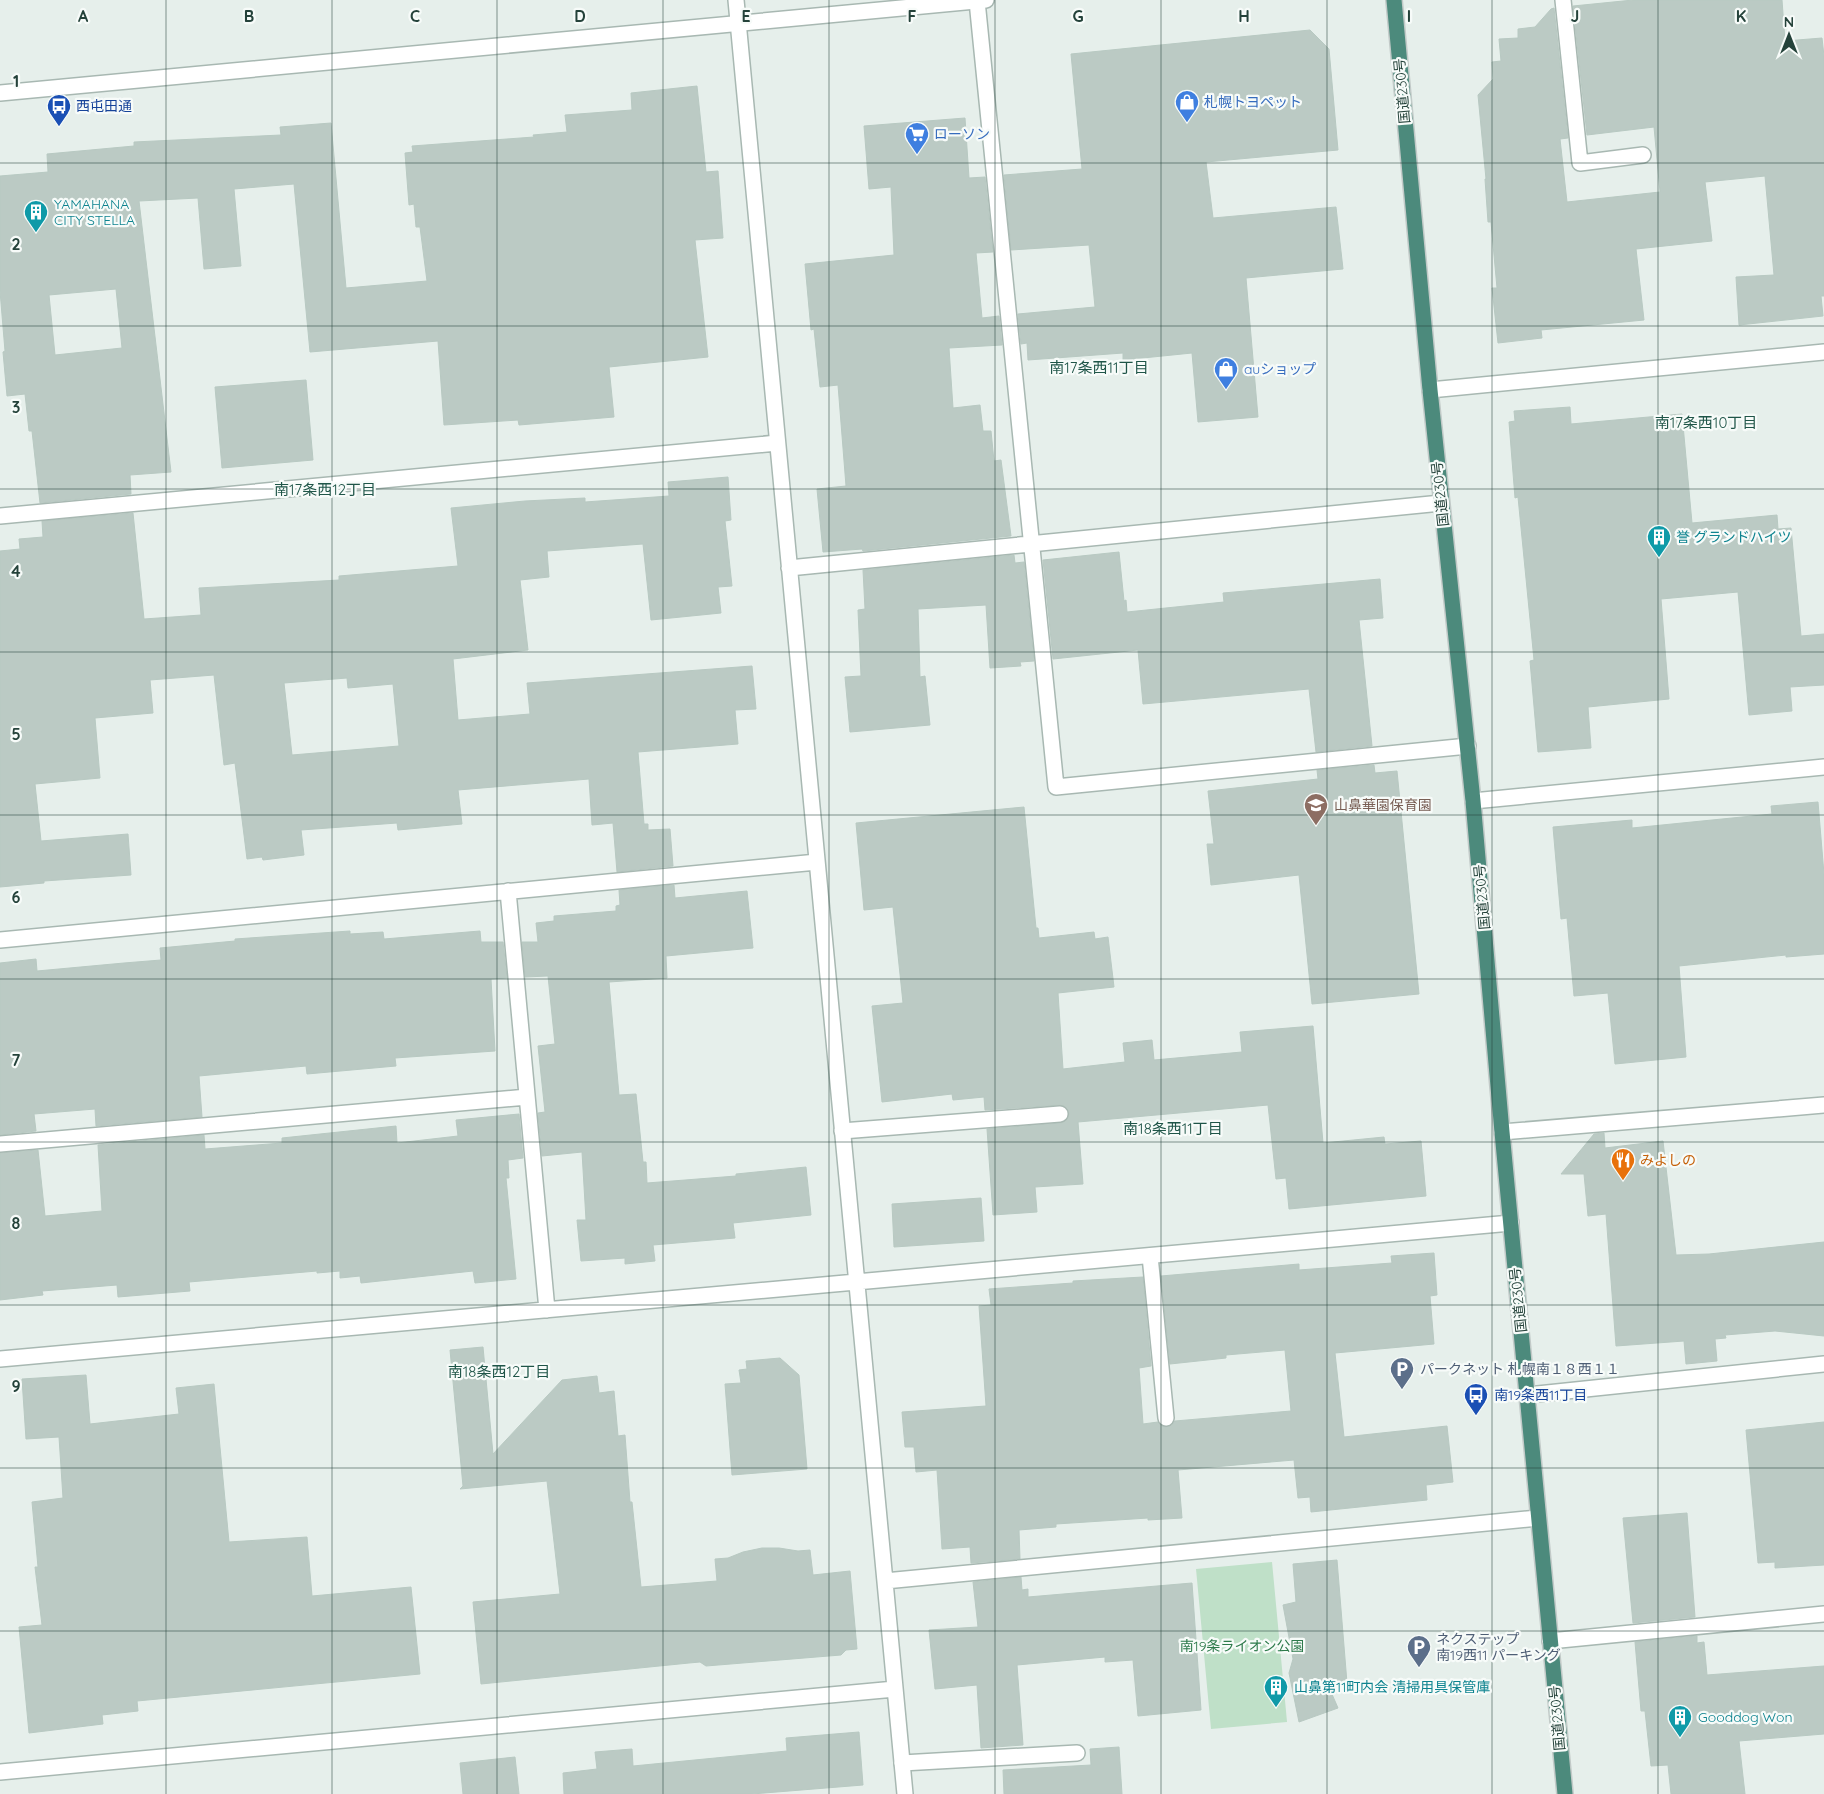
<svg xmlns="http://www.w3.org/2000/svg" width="1824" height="1794" viewBox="0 0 1824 1794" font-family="Quicksand,'Noto Sans JP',sans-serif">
<rect width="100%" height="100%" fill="#e6efeb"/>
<path fill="#bfe0c8" d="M1272 1562 1287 1722 1211 1729 1196 1569Z"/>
<path fill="#bbcac4" stroke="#b8c9c2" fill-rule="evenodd" d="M1633 0H1782L1785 41 1822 38 1824 56V296H1821L1823 316 1739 325 1736 277 1774 275 1765 176 1705 182 1712 241 1636 249 1644 320 1541 330 1542 338 1498 343 1492 288H1497L1491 222H1488L1485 179H1486L1478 95 1493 79 1492 62 1501 61 1499 39 1518 38V29L1535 27 1551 9 1554 8 1568 138 1560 139 1567 202 1660 192 1654 127 1587 135 1573 6Z
M1310 30 1329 49 1338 150 1206 162 1213 218 1336 207 1343 269 1246 278 1258 417 1198 422 1192 353 1123 360V353L1028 360 1027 343 1021 344 1018 314 1095 307 1089 245 1011 250 1004 175 1082 169 1071 54Z
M697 86 706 172 718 171 723 238 695 240 708 357 609 367 614 417 519 425 518 420 444 425 438 341 310 352 294 184 234 189 241 266 204 269 198 198 139 201 171 472 130 475 131 494 40 503 32 431H29L25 394 7 396 3 352 5 351 0 291V176L48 172 47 154 134 146V142L281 135 280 127 331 123 346 288 427 281 420 227H416L414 204 409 205 405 153 413 152 412 146 534 137 533 135 567 132 565 115 632 110 631 93ZM116 289 122 348 55 355 49 295Z
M965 118 969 178 985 177 993 252 976 253 982 318 999 316 1002 345 949 348 953 408 980 405 983 431H991L994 461 1001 460 1011 536 863 551 862 549 823 552 817 489 846 486 838 385 820 387 814 329 811 330 805 264 894 255 891 187 869 189 864 126Z
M306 380 313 460 222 468 215 387Z
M1570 407 1571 424 1682 414 1692 523 1777 515 1778 529 1791 528 1801 636 1824 634V685L1790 687 1792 711 1749 715 1738 592 1661 599 1669 699 1588 707 1591 748 1538 752 1530 661 1534 660 1518 497 1515 498 1509 422 1515 421 1514 411Z
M728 477 731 520 725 521 732 586 718 587 721 613 651 620 643 544 547 551 549 577 520 580 528 650 453 659 458 720 530 714 527 683 752 666 756 709 735 710 738 744 638 752 644 824H648V830L670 829 673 866 617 872 613 823 592 825 589 779 458 790 462 824 398 830 397 823 301 830 304 855 263 860 262 857 247 859 235 763 224 765 214 675 150 680 153 713 95 718 100 778 35 784 41 841 128 834 131 875 44 881V883L0 887V551L20 549 19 539 43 537 42 521 133 513 144 619 201 615 199 588 339 580V576L458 566 451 508 525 501 585 498V502L669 496 668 482ZM347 678 348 688 393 684 399 746 292 755 284 683Z
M1119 552 1124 601 1126 600 1127 612 1224 602 1223 593 1380 579 1383 618 1359 620 1372 746 1316 752 1309 689 1143 704 1138 650 1053 659 1043 560Z
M1014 555 1015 563 1024 562 1034 661 1020 662 1021 666 990 668 986 605 918 609 920 677 925 676 930 725 850 732 845 677 861 676 858 610 865 609 863 570Z
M1374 765 1375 773 1397 771 1419 994 1312 1004 1299 875 1211 885 1207 844H1214L1208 791 1318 779 1317 770Z
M1818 802 1824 874V954L1786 957V955L1679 966 1686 1057 1615 1064 1608 993 1574 996 1567 918 1561 919 1553 827 1632 820V828L1772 814 1771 806Z
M1024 807 1036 928H1038L1039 938 1094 932 1095 939 1108 937 1114 987 1058 993 1063 1069 1125 1062 1123 1043 1152 1040 1154 1060 1242 1052 1240 1032 1313 1026 1323 1143 1384 1137 1385 1144 1421 1141 1426 1196 1289 1209 1286 1178 1276 1179 1268 1105 1078 1122 1083 1184 1035 1187 1037 1212 993 1215 987 1129 1061 1123 1068 1118 1069 1113 1064 1106 1059 1105 985 1110 984 1097 953 1100 952 1094 882 1102 872 1006 903 1003 893 907 864 910 856 823Z
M674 885 675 898 747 891 753 948 666 956 667 978 609 982 619 1095 636 1094 643 1162H646L647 1183 736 1176V1174L806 1167 811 1215 733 1223 735 1238 653 1245 655 1261 625 1264V1258L581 1261 577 1220H586L582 1152 542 1156 538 1113 545 1112 538 1046 555 1044 548 976 525 977 522 942H538L536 923 554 921V916L616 911V906L620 905 619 890Z
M350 931V934L383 932 384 939 480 931 481 942H503L507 978 491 979 495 1051 395 1058 396 1066 307 1074 306 1066 199 1076 202 1117 96 1126 95 1109 34 1114 36 1131 0 1135V963L36 959 37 971 124 963 161 960 160 948 235 941V939Z
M519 1114 523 1158 508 1160 509 1178H506L516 1279 475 1283 473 1271 361 1283 360 1276 340 1278V1271L317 1273V1271L189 1282 190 1291 118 1297 117 1285 42 1291 43 1295 0 1300V1153L38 1150 45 1216 102 1211 98 1145 204 1135 205 1149 282 1143V1138L396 1126 397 1143 458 1136 456 1120Z
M1604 1133 1605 1148 1663 1141 1676 1255 1709 1254 1824 1242V1336L1775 1331 1725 1335 1726 1338 1715 1339 1717 1361 1686 1364 1684 1341 1616 1346 1606 1214 1588 1216 1584 1174H1561L1594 1134Z
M981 1198 984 1241 894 1247 892 1204Z
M1434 1253 1437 1295 1430 1296 1434 1344 1335 1353 1344 1437 1447 1426 1453 1482 1426 1485 1427 1500 1311 1512 1310 1497 1298 1498 1294 1460 1178 1470 1182 1518 1148 1520V1518L1056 1524V1527L1019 1530 1020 1559 971 1563 970 1547 942 1549 937 1470 916 1472 914 1447H905L902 1412 986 1406 979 1306 991 1305 989 1289 1073 1283V1281L1143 1277 1151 1366 1139 1368 1143 1424 1158 1422 1162 1426 1166 1427 1172 1425 1175 1421 1291 1411 1285 1350 1226 1355V1358L1170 1364 1161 1276 1299 1264V1270L1392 1263 1391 1256Z
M483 1347 493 1454 562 1380 597 1376 599 1393 614 1391 618 1436 625 1435 630 1502H632L641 1587 717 1581 715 1559 728 1558 743 1552 762 1548H779L798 1551 810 1550 813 1575 850 1571 857 1649 846 1650 841 1655 706 1666 700 1662 689 1663 481 1684 473 1602 560 1594 547 1481 460 1489 463 1486 450 1350Z
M780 1358 799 1375 807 1469 732 1475 725 1384 741 1383 739 1370 747 1369 746 1361Z
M86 1375 90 1424 179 1414 176 1388 214 1384 229 1542 307 1537 312 1596 411 1587 420 1674 137 1701 138 1711 102 1715 103 1724 29 1733 19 1627 42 1625 35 1567H38L32 1502 63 1498 59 1437 26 1439 22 1379Z
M1824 1422V1565L1775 1568V1562L1758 1563 1746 1430Z
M1687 1513 1695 1617 1633 1623 1623 1518Z
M1337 1560 1347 1683 1328 1685 1338 1708 1299 1722 1289 1673 1293 1659 1283 1605 1296 1602 1293 1564Z
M1021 1577 1022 1590 1028 1589V1597L1192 1583 1201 1710 1138 1716 1133 1660 1105 1662V1657L1017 1665 1023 1745 981 1748 977 1685 935 1689 929 1630 978 1627 973 1582Z
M1697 1636V1643L1704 1642 1707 1675 1824 1666V1734L1739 1741 1745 1794H1671L1668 1765 1651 1766 1645 1711H1641L1635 1642Z
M859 1732 863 1785 752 1794H564L563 1773 597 1769 595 1752 632 1749 633 1766 787 1751 786 1738Z
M1119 1747 1122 1794H1004L1003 1770 1091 1765 1090 1749Z
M515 1757 519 1794H463L460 1763Z"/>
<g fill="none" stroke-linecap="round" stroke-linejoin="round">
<g stroke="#a8b8b2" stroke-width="18">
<path id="service" d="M1563 0 1580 163 1643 155
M842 1131 1060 1114
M1150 1256 1166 1418
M902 1763 1077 1753"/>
</g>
<g stroke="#a8b8b2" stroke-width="18">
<path id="minor" d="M736 0 905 1794
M977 1 1056 787 1468 746
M1430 390 1824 352
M0 516 777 443
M789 568 1441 503
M1473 801 1824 767
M508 891 547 1310
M0 940 817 862
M1502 1132 1824 1105
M0 1144 527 1097
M0 1359 1511 1223
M1528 1395 1824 1364
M885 1581 1538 1518
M1550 1641 1824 1614
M0 1772 895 1689"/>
</g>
<g stroke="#a8b8b2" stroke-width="18">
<path id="tertiary" d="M0 93 986 0"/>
</g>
<g stroke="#c2cac8" stroke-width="18">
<path id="trunk" d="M1394 0 1430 390 1473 801 1502 1132 1565 1794"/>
</g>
<use href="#service" stroke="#fff" stroke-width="15"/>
<use href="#minor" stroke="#fff" stroke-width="15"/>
<use href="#tertiary" stroke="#fff" stroke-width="15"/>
<use href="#trunk" stroke="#4c8a7c" stroke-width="15"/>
</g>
<path fill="none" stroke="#24423a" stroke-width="1" stroke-opacity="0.55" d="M166 0V1794M332 0V1794M497 0V1794M663 0V1794M829 0V1794M995 0V1794M1161 0V1794M1327 0V1794M1492 0V1794M1658 0V1794M0 163H1824M0 326H1824M0 489H1824M0 652H1824M0 815H1824M0 979H1824M0 1142H1824M0 1305H1824M0 1468H1824M0 1631H1824"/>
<defs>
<g id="shop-pin" transform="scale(1.25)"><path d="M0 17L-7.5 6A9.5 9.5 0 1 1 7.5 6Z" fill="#3f7fe0" stroke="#f7fbf9"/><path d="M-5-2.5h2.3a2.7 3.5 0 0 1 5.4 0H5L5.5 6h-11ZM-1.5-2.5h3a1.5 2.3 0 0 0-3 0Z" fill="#fff"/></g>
<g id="bus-pin" transform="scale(1.25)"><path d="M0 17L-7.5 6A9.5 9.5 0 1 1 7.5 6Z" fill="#1a4fb4" stroke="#f7fbf9"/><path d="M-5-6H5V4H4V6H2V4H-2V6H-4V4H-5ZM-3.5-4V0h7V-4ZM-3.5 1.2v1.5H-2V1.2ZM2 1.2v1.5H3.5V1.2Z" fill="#fff"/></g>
<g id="supermarket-pin" transform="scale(1.25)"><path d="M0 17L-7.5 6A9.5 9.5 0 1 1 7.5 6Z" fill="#3f7fe0" stroke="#f7fbf9"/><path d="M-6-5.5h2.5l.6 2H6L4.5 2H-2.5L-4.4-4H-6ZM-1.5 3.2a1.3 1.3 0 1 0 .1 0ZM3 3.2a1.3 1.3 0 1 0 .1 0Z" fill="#fff"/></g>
<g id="building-pin" transform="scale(1.25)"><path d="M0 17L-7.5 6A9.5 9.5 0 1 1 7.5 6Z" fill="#0f9aa8" stroke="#f7fbf9"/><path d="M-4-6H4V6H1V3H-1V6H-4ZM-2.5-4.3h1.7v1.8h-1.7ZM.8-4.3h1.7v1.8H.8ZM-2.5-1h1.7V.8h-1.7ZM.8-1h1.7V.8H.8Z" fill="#fff"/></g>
<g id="school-pin" transform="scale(1.25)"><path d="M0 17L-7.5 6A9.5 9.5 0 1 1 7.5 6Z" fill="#8d6e63" stroke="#f7fbf9"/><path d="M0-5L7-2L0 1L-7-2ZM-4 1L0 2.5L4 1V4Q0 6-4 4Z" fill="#fff"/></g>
<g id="restaurant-pin" transform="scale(1.25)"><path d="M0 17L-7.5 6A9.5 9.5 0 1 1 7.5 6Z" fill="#e8710a" stroke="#f7fbf9"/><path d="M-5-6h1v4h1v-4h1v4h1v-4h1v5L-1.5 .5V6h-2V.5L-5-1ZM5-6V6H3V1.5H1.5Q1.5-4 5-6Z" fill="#fff"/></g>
<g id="parking-pin" transform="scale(1.25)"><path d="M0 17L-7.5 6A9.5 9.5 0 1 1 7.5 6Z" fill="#5c6f8a" stroke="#f7fbf9"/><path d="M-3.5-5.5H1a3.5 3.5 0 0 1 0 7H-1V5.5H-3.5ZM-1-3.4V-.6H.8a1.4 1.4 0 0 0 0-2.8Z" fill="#fff"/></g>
</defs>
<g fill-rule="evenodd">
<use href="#shop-pin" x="1187" y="102"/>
<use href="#bus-pin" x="59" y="106"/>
<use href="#supermarket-pin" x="917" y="134"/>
<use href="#building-pin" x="36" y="212"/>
<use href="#shop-pin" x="1226" y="369"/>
<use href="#building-pin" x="1659" y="537"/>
<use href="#school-pin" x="1316" y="805"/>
<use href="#restaurant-pin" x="1623" y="1160"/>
<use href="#parking-pin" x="1402" y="1369"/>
<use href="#bus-pin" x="1476" y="1395"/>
<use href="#parking-pin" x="1419" y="1647"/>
<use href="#building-pin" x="1276" y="1687"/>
<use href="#building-pin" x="1680" y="1717"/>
</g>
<g text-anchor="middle" stroke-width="4.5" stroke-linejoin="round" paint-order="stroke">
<g font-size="14" fill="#24423a" stroke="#f7fbf9">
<text transform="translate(1402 91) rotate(-95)" y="5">国道230号</text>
<text transform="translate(1440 494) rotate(-96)" y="5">国道230号</text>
<text transform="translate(1482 897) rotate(-95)" y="5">国道230号</text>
<text transform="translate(1518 1300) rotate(-96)" y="5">国道230号</text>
<text transform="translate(1557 1718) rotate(-95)" y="5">国道230号</text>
</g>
<g font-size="14" fill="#366cbe" stroke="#f7fbf9" text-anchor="start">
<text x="1204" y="107">札幌トヨペット</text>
<text x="934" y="139">ローソン</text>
<text x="1244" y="374">auショップ</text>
</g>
<g font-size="14" fill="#164399" stroke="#f7fbf9" text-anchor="start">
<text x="76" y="111">西屯田通</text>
<text x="1494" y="1400">南19条西11丁目</text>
</g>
<g font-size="14" fill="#0d838f" stroke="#f7fbf9" text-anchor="start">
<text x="54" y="209">YAMAHANA<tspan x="54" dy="16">CITY STELLA</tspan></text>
<text x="1676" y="542">誉 グランドハイツ</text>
<text x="1294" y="1692">山鼻第11町内会 清掃用具保管庫</text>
<text x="1698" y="1722">Gooddog Won</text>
</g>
<g font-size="14" fill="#785e54" stroke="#f7fbf9" text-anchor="start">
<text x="1334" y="810">山鼻華園保育園</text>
</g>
<g font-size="14" fill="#c56008" stroke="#f7fbf9" text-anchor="start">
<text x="1640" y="1165">みよしの</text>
</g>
<g font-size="14" fill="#4e5e75" stroke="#f7fbf9" text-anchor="start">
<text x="1420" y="1374">パークネット 札幌南１８西１１</text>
<text x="1436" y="1644">ネクステップ<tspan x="1436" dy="16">南19西11 パーキング</tspan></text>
</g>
<g font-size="14" fill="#2d7a4b" stroke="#f7fbf9">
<text x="1242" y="1651">南19条ライオン公園</text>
</g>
<g font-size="15" fill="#1f5548" stroke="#f7fbf9">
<text x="1099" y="373">南17条西11丁目</text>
<text x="1706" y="428">南17条西10丁目</text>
<text x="325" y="495">南17条西12丁目</text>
<text x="1173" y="1134">南18条西11丁目</text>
<text x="499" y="1377">南18条西12丁目</text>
</g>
</g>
<g font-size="16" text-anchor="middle" font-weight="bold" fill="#24423a" stroke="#f7fbf9" stroke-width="4.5" stroke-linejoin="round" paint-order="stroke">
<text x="83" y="22">A</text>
<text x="249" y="22">B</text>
<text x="415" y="22">C</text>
<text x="580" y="22">D</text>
<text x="746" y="22">E</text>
<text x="912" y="22">F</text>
<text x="1078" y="22">G</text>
<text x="1244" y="22">H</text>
<text x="1409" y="22">I</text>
<text x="1575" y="22">J</text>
<text x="1741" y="22">K</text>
<text x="16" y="87">1</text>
<text x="16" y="250">2</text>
<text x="16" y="413">3</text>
<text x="16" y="577">4</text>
<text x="16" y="740">5</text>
<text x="16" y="903">6</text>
<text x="16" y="1066">7</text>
<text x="16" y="1229">8</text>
<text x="16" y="1392">9</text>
</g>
<g transform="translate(1789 35)" stroke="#f7fbf9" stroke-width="4" paint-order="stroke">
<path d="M0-4L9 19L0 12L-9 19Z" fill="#24423a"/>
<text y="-8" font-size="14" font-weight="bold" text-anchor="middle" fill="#24423a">N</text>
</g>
</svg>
